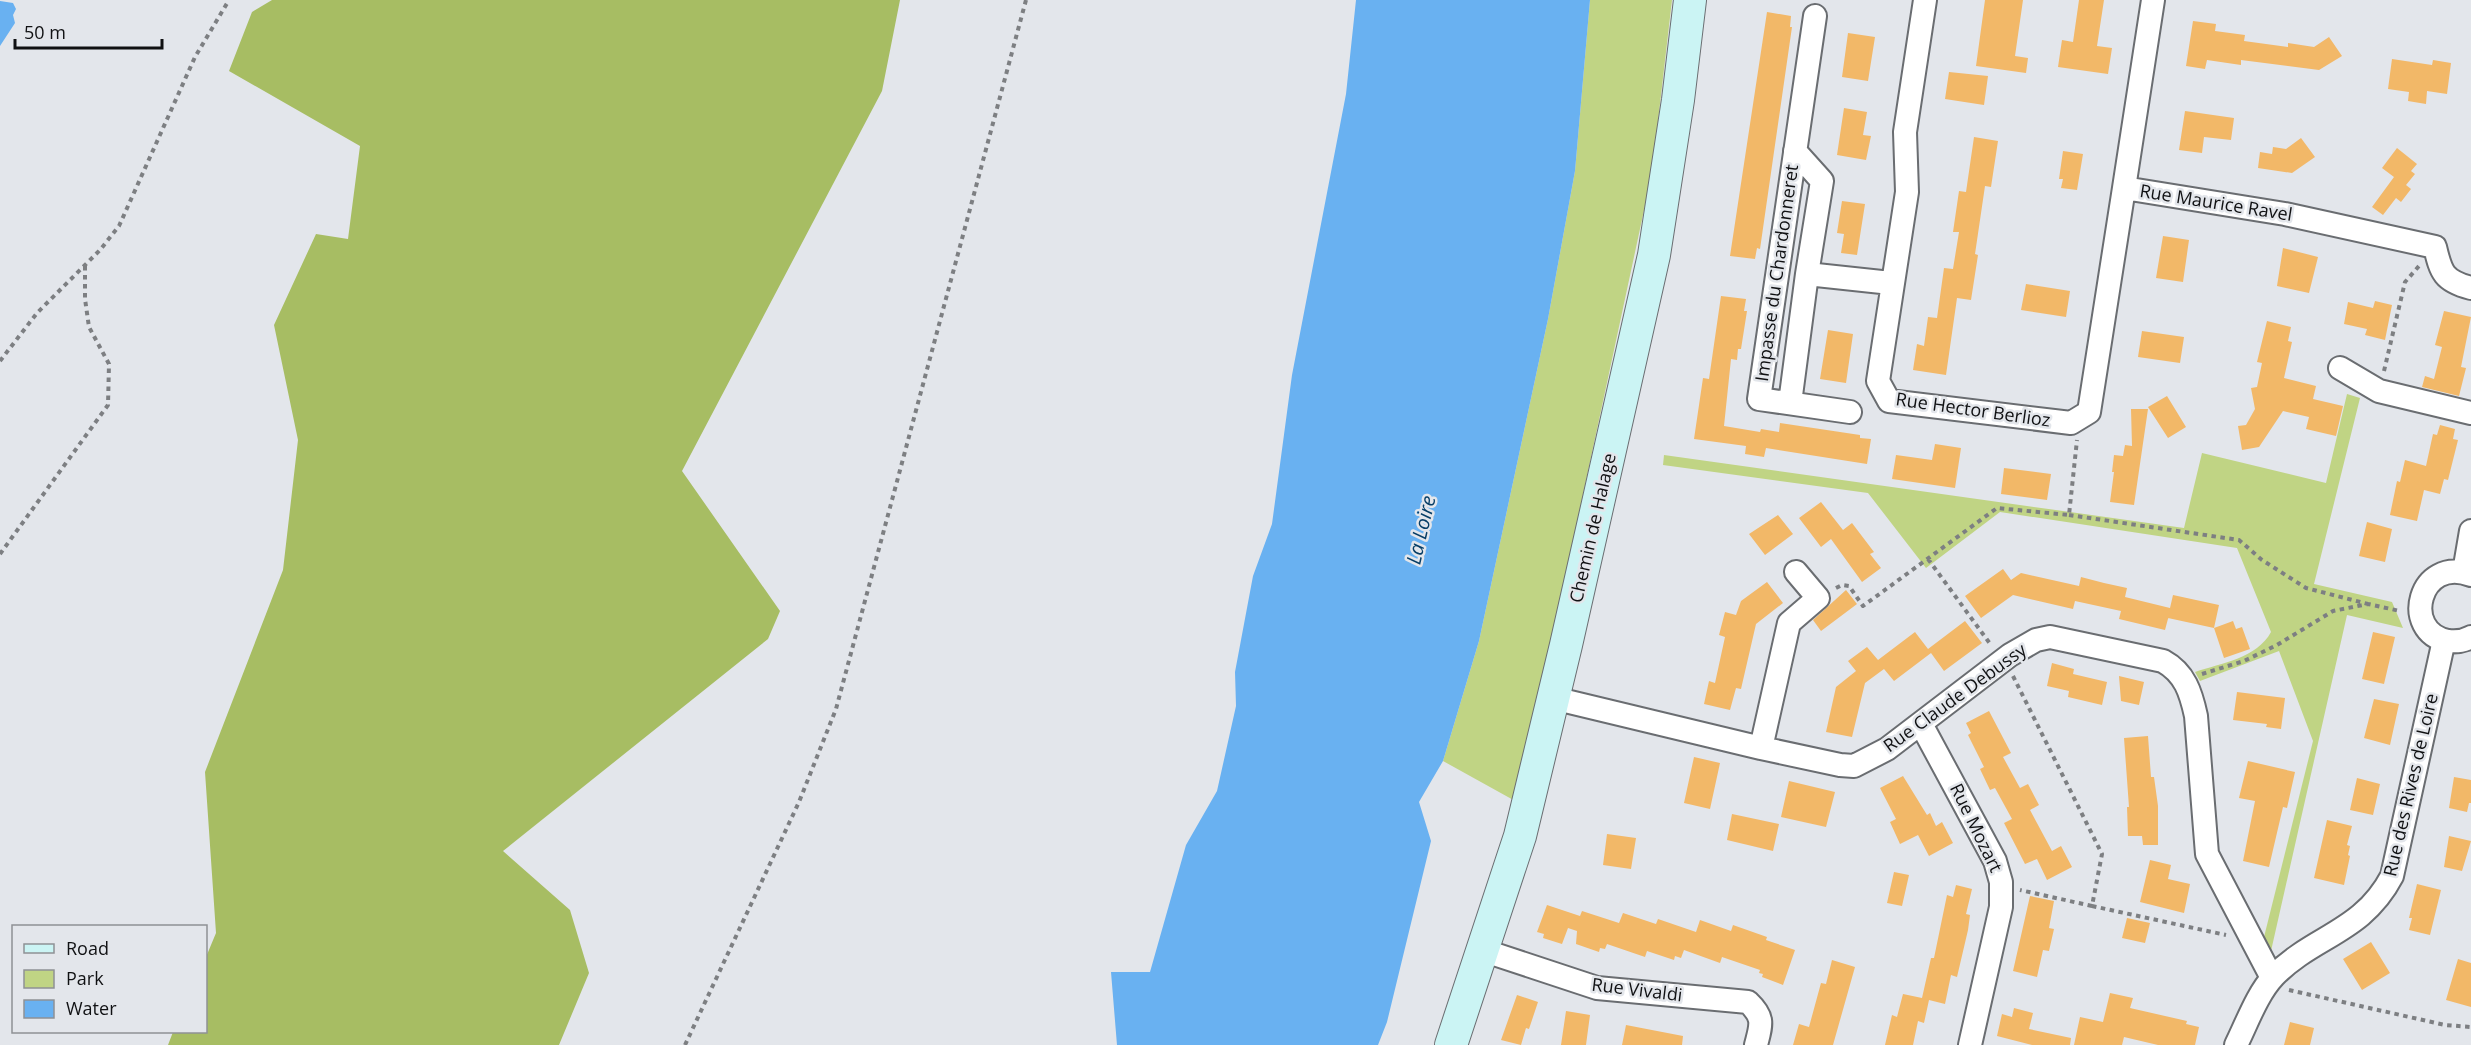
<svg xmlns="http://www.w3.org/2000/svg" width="2471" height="1045" viewBox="0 0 2471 1045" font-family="'Open Sans',sans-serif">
<rect width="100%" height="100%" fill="#e3e6eb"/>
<path fill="#c0d484" d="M1590 0H1672L1652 173 1517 802 1443 761 1479 641 1548 319 1575 171Z
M2347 394 2360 398 2314 584 2392 602 2403 628 2347 615 2271 951 2264 937 2313 741 2279 651 2200 681 2195 672C2222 663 2257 658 2271 632L2237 548 2000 512 1926 568 1868 493 1663 465 1664 455 2184 528 2202 453 2326 483Z"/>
<path fill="#a7bd63" d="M272 0H900L882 91 682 471 780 611 768 639 503 851 570 910 589 973 559 1045H168L173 1032H206V957L216 933 205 772 283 570 298 440 274 325 316 234 348 239 360 146 229 71 252 12Z"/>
<path fill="#69b1f1" d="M1356 0H1590L1575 171 1548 319 1479 641 1443 761 1419 802 1431 841 1387 1022 1378 1045H1117L1111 972H1150L1186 845 1217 791 1236 706 1235 672 1253 576 1272 524 1292 375 1346 94Z
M0 1 13 3 16 9 13 15 15 23 0 46Z"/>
<path fill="#f2b868" d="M1985 0H2023L2015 56 2028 58 2026 73 1976 66Z
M2079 0H2104L2097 46 2112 48 2108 74 2058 67 2062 40 2073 42Z
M1767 12 1791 16 1790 27H1792L1760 249 1757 248 1755 259 1730 256Z
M2193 21 2216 24 2215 31 2245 35 2244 41 2288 47V43L2314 47 2329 37 2342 56 2319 70 2241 60V65L2207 60 2205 69 2186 66Z
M1848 33 1875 37 1868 81 1842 77Z
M2392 59 2432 65 2433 60 2451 63 2447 94 2427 91 2426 104 2408 101 2409 92 2388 89Z
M1949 72 1988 76 1984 105 1945 99Z
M1844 108 1867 112 1863 135 1871 136 1866 160 1837 155Z
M2185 111 2234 118 2231 140 2204 137 2202 153 2179 150Z
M1974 137 1998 141 1991 187 1985 186 1975 254 1978 255 1971 300 1957 298 1946 375 1913 370 1917 344 1924 346 1928 317 1937 318 1944 268 1953 269 1959 232H1953L1959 191 1966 192Z
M2301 138 2315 157 2292 173 2258 168 2260 152 2272 154 2273 147 2286 149Z
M2397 148 2417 164 2411 171 2415 174 2406 185 2411 189 2401 202 2396 198 2383 215 2372 207 2394 177 2382 168Z
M2063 151 2083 154 2077 190 2061 188 2063 179H2059Z
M1842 201 1865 204 1857 255 1841 253 1844 234 1837 233Z
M2163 236 2189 240 2183 282 2156 278Z
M2283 248 2318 257 2309 293 2277 286Z
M2026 284 2070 291 2066 317 2021 310Z
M1721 296 1746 299 1744 311H1747L1741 349H1738L1737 360 1731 359 1724 426 1760 432 1761 429 1779 432 1780 423 1860 435V438L1871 439 1867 464 1766 448 1764 457 1745 454 1746 446 1694 439 1703 378 1709 379Z
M2375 301 2392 305 2385 340 2365 335 2367 329 2344 324 2348 302 2373 308Z
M2444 311 2471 317 2461 367 2466 368 2459 396 2422 387 2425 376 2434 379 2442 347 2435 345Z
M2267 321 2291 327 2288 341 2292 342 2284 378 2316 386 2313 399 2343 406 2336 436 2306 429 2309 417 2283 411 2259 447 2242 450 2238 426 2246 425 2255 409 2251 388 2257 387 2262 363 2257 362Z
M1828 330 1853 334 1846 383 1820 379Z
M2142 331 2184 337 2180 363 2138 357Z
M2167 396 2186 427 2168 438 2148 407Z
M2131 409H2148L2134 505 2110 502 2114 472H2112L2114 455 2123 456 2125 445 2132 446Z
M2440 425 2455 429 2453 439 2458 440 2448 480 2444 479 2440 494 2424 490 2417 521 2390 515 2397 481 2400 482 2405 460 2426 466 2433 434 2437 435Z
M1935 444 1961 448 1955 488 1892 479 1896 455 1932 460Z
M2004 468 2051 474 2047 500 2001 494Z
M1821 502 1843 530 1852 523 1874 552 1870 554 1881 568 1862 582 1831 539 1821 547 1799 518Z
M1778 515 1793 534 1765 555 1749 534Z
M2367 522 2392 529 2385 562 2359 556Z
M2003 569 2011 580 2021 573 2079 586 2081 577 2104 583 2127 588 2125 597 2170 608 2173 595 2219 605 2214 628 2168 618 2169 615 2165 630 2119 619 2121 611 2075 601 2073 609 2013 595 1981 618 1965 596Z
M1767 582 1783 603 1756 624 1741 689 1736 688 1730 710 1704 704 1709 681 1715 683 1725 637 1719 635 1725 612 1736 615 1741 601Z
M1846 590 1857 604 1821 631 1813 620Z
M1965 621 1982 643 1944 671 1931 653 1894 681 1884 669 1865 683 1852 737 1826 732 1836 687 1856 671 1848 661 1867 647 1878 660 1915 632 1928 649Z
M2233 621 2236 629 2242 627 2250 649 2224 658 2214 628Z
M2373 632 2395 637 2384 684 2362 679Z
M2052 663 2074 669 2073 674 2107 682 2102 705 2068 697 2069 691 2047 686Z
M2119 676 2144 682 2139 705 2121 701Z
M2237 692 2285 698 2281 729 2266 727 2267 724 2233 720Z
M2374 699 2399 704 2390 745 2364 738Z
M1989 711 2011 753 2003 757 2020 788 2028 784 2039 805 2030 810 2052 851 2061 846 2072 867 2047 880 2037 859 2025 864 2004 823 2012 819 1995 788 1990 790 1980 769 1984 767 1968 735 1971 733 1966 723Z
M2148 736 2151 777H2154L2158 806V845H2143L2142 836H2128L2127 807H2129L2124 738Z
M1694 757 1720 763 1710 809 1684 803Z
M2248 761 2295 772 2287 808 2283 807 2269 867 2243 861 2255 801 2239 798Z
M1903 776 1927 815 1930 813 1936 826 1942 822 1953 843 1929 856 1918 835 1900 844 1890 822 1896 819 1880 788Z
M2454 777 2471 780V803H2469L2467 812 2449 808Z
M2357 778 2380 784 2373 815 2350 810Z
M1789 781 1835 792 1826 827 1781 817Z
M1732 814 1779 824 1773 851 1727 840Z
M2327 820 2352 826 2347 845 2350 846 2348 855 2350 856 2344 885 2314 878Z
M1607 834 1636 838 1631 869 1603 865Z
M2449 836 2471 841 2462 871 2444 867Z
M2150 860 2171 865 2168 879 2190 884 2184 913 2140 902Z
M1894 872 1909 875 1902 906 1887 903Z
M2417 884 2441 890 2430 935 2409 930 2412 918H2409Z
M1956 885 1972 889 1966 914 1970 915 1968 930 1957 977 1951 975 1945 1004 1929 1000 1924 1023 1918 1021 1913 1045H1885L1892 1015 1897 1017 1903 994 1922 998 1931 958H1934L1947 895 1953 897Z
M2030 896 2054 901 2049 928 2054 929 2049 951 2043 950 2037 977 2013 971Z
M1547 905 1580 916 1582 911 1619 923 1623 913 1656 924 1658 919 1696 932 1700 920 1731 931 1733 925 1767 937 1766 940 1795 950 1783 985 1762 977 1763 974 1759 973 1760 970 1722 957 1720 963 1684 950 1681 958 1675 956 1674 960 1647 951 1645 957 1607 944 1605 949 1600 948 1599 952 1576 944 1577 931 1568 928 1562 944 1543 938 1544 934 1537 932Z
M2127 918 2150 923 2145 943 2122 938Z
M2371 942 2390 973 2362 990 2343 959Z
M2458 959 2471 963V1007L2446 1000Z
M1832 960 1855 967 1833 1045H1793L1799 1024 1809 1027 1821 983 1826 984Z
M2110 993 2133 998 2130 1008 2187 1021 2186 1024 2199 1027 2195 1045H2158L2124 1037 2122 1045H2074L2080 1017 2103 1022Z
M1517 995 1538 1002 1529 1029 1526 1028 1521 1045 1501 1040Z
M2014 1008 2033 1013 2029 1029 2071 1038 2070 1045H2032L1997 1036 2002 1014 2012 1017Z
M1566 1011 1590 1015 1586 1045H1561Z
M2290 1022 2314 1028 2310 1045H2284Z
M1626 1025 1683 1036 1682 1045H1622Z"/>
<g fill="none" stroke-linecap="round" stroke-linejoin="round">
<g stroke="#6a6d71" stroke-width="26">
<path id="minor" d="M1925 0 1905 132 1907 192 1878 381 1889 401 2071 423 2089 412 2124 188
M2153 0 2124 188 2285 214 2435 247C2441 273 2444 281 2471 288
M1815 16 1759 399 1850 412
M1807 274 1891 283
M2340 368 2379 391 2471 413
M1790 403 1807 274 1822 181 1795 151
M2464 572 2471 531
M2471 575C2419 555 2400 632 2448 641 2456 642 2464 641 2471 637
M1553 698 1761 748 1840 765 1854 766 1887 749 2010 655 2036 640 2050 637 2163 661C2185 673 2191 693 2196 716L2207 854 2272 978
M1921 724 1995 861 2001 882V907L1970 1045
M1761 748 1789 623 1818 598 1796 572
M1482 950 1597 988 1748 1002C1765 1018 1761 1025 1756 1045
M2236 1045C2247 1023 2257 994 2274 976 2314 935 2362 933 2392 876L2444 640"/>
</g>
<g stroke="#6a6d71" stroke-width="34">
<path id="secondary" d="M1451 1045 1520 836 1566 645 1654 255 1678 100 1690 0"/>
</g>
<path stroke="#7d7f82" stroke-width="4" stroke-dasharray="4.5 4.5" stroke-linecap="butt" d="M0 361 37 313 100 250 119 226 195 57 229 0
M2384 371 2405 282 2419 266
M2069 515 2239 540 2262 560 2306 588 2368 604
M0 554 108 405 109 364 89 327 85 299V265
M1928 559 1991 645
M1836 588 1842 585 1849 586 1863 606 1997 508 2069 515 2077 440
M2202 674 2244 661 2277 645 2333 611 2368 604 2400 611
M2013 676 2102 854 2092 906 2020 890
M2092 906 2226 935
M2289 990 2445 1025 2471 1027
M685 1045 799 802 836 709 1026 0"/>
<use href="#minor" stroke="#fff" stroke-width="22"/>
<use href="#secondary" stroke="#cbf4f4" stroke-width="32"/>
</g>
<g text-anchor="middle" stroke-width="5" stroke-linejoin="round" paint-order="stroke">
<g font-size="18" fill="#101113" stroke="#e3e6eb">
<text transform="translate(2216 203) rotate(9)" y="6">Rue Maurice Ravel</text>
<text transform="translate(1777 273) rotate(-82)" y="6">Impasse du Chardonneret</text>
<text transform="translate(1973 410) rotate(8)" y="6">Rue Hector Berlioz</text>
<text transform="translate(1593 528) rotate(-77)" y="6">Chemin de Halage</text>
<text transform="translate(1955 698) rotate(-36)" y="6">Rue Claude Debussy</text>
<text transform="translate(2411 785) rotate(-77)" y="6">Rue des Rives de Loire</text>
<text transform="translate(1976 828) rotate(64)" y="6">Rue Mozart</text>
<text transform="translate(1637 990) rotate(7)" y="6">Rue Vivaldi</text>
</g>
<g font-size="20" font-style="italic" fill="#063e67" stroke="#e3e6eb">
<text transform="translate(1421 530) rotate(-77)" y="7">La Loire</text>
</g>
</g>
<rect x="12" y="925" width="195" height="108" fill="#e3e6eb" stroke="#8f9195" stroke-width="1.5"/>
<rect x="24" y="944" width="30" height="9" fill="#cbf4f4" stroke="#8f9195" stroke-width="1.5"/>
<text x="66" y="955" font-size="18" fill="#101113">Road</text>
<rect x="24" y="970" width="30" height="18" fill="#c0d484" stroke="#8f9195" stroke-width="1.5"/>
<text x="66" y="985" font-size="18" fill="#101113">Park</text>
<rect x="24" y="1000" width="30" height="18" fill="#69b1f1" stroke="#8f9195" stroke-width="1.5"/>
<text x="66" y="1015" font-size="18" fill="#101113">Water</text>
<path d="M15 39v9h147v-9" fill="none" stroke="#101113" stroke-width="3"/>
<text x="24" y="39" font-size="18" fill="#101113" stroke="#e3e6eb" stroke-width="4.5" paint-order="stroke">50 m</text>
</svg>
